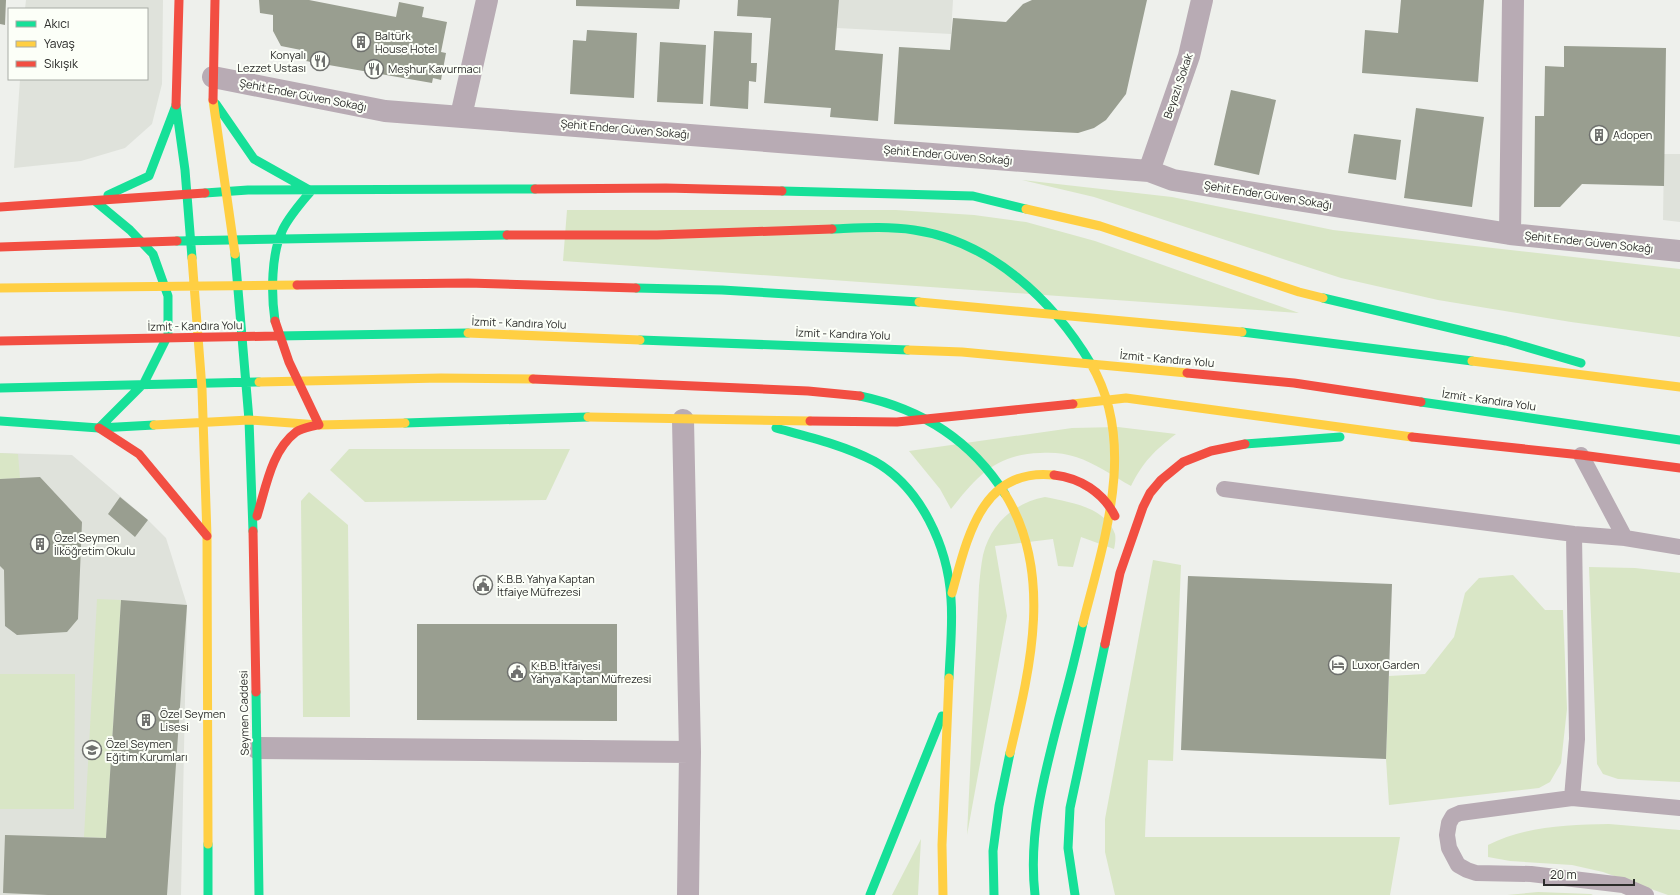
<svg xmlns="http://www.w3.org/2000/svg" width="1680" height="895" viewBox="0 0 1680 895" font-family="Manrope,sans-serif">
<rect width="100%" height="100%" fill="#eef0ec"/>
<path fill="#dfe2db" d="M26 0H163L162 84 152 124 125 148 81 161 14 168 20 79H147V9H25Z
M839 0H953L951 34 837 28Z
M1664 154H1680V222L1663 220Z
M0 453 72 455 148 520 166 538 187 605 181 895H0Z"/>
<path fill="#d9e6c6" d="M1022 180 1172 197 1333 230 1680 269V337L1571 322 1438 300 1341 278 1094 197Z
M567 210H896L974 215 1026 222 1095 241 1299 313 563 261Z
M1118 427 1176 434C1154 451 1143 462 1131 486 1113 476 1095 463 1076 457 1065 453 1052 452 1040 453 996 454 977 476 951 509L940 489 909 451 1072 428Z
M349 449H570L546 500 365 502 330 470Z
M0 453 18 454 20 478 0 479Z
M309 492 348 525 350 717H303L301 501Z
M1045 497C1069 502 1106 507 1115 534 1116 538 1115 545 1114 549L1081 537 1073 567 1058 566 1053 539 995 546 1007 616 967 835 979 586C980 576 981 565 983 555 991 523 1014 503 1045 497Z
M1153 560 1181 565 1173 761 1148 760 1145 837H1400L1390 895H1115L1105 852V819Z
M1589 567 1635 568 1680 573V782L1618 779 1603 774 1597 764Z
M1513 575 1545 610H1563L1567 709 1561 763 1550 782 1539 788 1389 805 1386 759 1389 676 1425 674 1454 637 1465 593 1479 578Z
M97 599 121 600 106 838 84 837Z
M0 674H75L74 809H0Z
M1609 824 1680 830V895H1668L1603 872 1572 865 1510 861 1488 857V845C1525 826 1567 825 1609 824Z
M921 839 918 895H892Z
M1538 892 1591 894 1593 895H1507Z"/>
<path fill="#999e90" d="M0 0H6L5 25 0 24Z
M259 0H309L396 17 399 2 424 7 422 17 447 22 441 52 446 53 441 80 433 78 432 83 300 60 301 50 281 46 273 31V15L260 13Z
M576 0H680L679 9 576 6Z
M738 0H839L835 50 883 54 878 121 830 117 831 108 764 103 771 18 737 16Z
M1032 0H1147L1126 94 1106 120 1094 128 1078 133 894 124 899 47 950 50 953 18 1006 22 1023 4Z
M1401 0H1484L1478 82 1362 73 1365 30 1398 33Z
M587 30 637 33 634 98 570 94 573 40 586 41Z
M714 31 752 33 751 63H757L756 82 749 81 748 109 710 106Z
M660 42 706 45 703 104 657 102Z
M1564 46 1666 48 1664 186 1582 184 1560 207H1534L1535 116H1544L1545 66 1564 67Z
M1231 90 1276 100 1259 175 1214 165Z
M1416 108 1484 117 1472 207 1404 198Z
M1354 134 1401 140 1396 180 1348 173Z
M40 477 82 522 78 619 67 632 17 635 5 626 4 570 0 566V479Z
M120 497 148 520 135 537 108 514Z
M1188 576 1392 584 1386 759 1181 750Z
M121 600 187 605 167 895H48L3 893 5 835 106 838Z
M417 624H617V721L417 720Z"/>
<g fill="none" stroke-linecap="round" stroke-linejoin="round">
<path stroke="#b8abb4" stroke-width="16" d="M1581 455 1625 538
M1224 489 1574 534 1625 538 1680 547
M1574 534 1577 739 1572 798 1460 813 1453 816 1449 823 1447 835 1449 848 1458 865 1467 870 1476 873 1531 874 1623 885 1646 895
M1572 798 1680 808"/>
<path stroke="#b8abb4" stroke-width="22" d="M213 77 385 111 1149 171 1173 180 1510 234 1680 251
M461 116 487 0
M1149 171 1189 56 1202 0
M1510 234 1513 0
M683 420 690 752 688 895
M257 748 690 752"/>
<path stroke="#16e098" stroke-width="9" d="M216 104 254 159 311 191C301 203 290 215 283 229 271 253 271 294 275 321
M176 105 185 170 192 258
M782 191 973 196 1026 209
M205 193 248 190 535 189
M108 195 149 176 175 108
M95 201 130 230 153 254 168 296V335L144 383 99 428
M832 229C859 228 887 226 914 230 990 241 1053 300 1091 364
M177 241 507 235
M235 254 249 420 253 531
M636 288 722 290 919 302
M1323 298 1506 341 1581 363
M1242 332 1472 361
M276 336 468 333
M640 340 908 350
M0 388 259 382
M860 396C922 409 971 440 1005 494
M1421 402 1680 440
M0 421 99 428 154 425
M405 423 588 417
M776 428C809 437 843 445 874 461 921 487 948 547 951 599 953 625 950 652 949 678
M1245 444 1340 437
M256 692 259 895
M208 844V895
M870 895 942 716
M994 895 993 851 999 806 1010 753
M1035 895C1028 834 1044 776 1059 718 1068 686 1076 655 1083 623
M1075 895 1068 848 1070 808 1105 644"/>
<path stroke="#ffcf43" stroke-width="9" d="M213 100 235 254
M1026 209 1100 226 1299 292 1323 298
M192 258 202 389 207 536
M0 288 297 285
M919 302 1242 332
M468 333 640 340
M908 350 962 352 1187 373
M1472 361 1680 387
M259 382 441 378 533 379
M1073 404 1126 398 1412 437
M588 417 810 421
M154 425 249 420 319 425 405 423
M1005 494C1054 573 1030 669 1010 753
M207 536 208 844
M952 593C967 539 981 467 1054 475
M1083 623C1104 540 1138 444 1091 364
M943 895 942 845 949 678"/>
<path stroke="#f24e42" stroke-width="9" d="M213 100 215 0
M176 105 179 0
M535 189 666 188 782 191
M0 207 205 193
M507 235H657L832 229
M0 247 177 241
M297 285 468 283 636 288
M275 321 289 362 319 425
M0 341 276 336
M1187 373 1294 383 1421 402
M533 379 808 391 860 396
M810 421 897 422 1073 404
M99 428 139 454 207 536
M1412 437 1581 455 1680 468
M1054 475C1080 478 1103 492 1115 516
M257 516C266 488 271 451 296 432 302 428 310 427 317 425
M253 531 256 692
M1105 644 1120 573 1143 507 1150 493 1161 480 1183 462 1211 451 1245 444"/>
</g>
<defs>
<g id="building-ring" transform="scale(1)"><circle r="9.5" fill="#fcfff8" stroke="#6f716e" stroke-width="1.5"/><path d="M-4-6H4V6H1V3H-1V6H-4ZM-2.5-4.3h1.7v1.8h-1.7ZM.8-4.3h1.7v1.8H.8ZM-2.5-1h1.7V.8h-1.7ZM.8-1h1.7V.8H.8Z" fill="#6f716e"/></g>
<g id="restaurant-ring" transform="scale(1)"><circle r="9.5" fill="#fcfff8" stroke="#6f716e" stroke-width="1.5"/><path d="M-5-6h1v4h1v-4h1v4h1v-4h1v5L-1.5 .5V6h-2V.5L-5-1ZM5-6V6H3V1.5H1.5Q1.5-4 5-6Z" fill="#6f716e"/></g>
<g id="civic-ring" transform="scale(1)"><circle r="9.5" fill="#fcfff8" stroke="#6f716e" stroke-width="1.5"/><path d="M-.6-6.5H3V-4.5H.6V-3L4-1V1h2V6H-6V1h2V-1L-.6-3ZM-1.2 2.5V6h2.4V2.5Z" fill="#6f716e"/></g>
<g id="hotel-ring" transform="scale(1)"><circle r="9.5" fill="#fcfff8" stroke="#6f716e" stroke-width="1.5"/><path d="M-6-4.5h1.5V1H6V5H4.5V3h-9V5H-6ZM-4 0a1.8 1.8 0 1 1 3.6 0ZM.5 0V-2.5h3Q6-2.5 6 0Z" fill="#6f716e"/></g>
<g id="school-ring" transform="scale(1)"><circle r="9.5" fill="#fcfff8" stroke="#6f716e" stroke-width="1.5"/><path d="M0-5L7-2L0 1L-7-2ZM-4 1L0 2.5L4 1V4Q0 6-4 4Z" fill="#6f716e"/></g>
</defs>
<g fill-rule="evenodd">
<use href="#building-ring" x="361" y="42"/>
<use href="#restaurant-ring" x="320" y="61"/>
<use href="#restaurant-ring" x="374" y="69"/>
<use href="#building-ring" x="1599" y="135"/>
<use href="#building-ring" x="40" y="544"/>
<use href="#civic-ring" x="483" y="585"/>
<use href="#hotel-ring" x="1338" y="665"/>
<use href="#civic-ring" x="517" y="672"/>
<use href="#building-ring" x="146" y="720"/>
<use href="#school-ring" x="92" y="750"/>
</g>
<g text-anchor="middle" stroke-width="4" stroke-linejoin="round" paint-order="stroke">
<g font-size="11" fill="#2b2c2a" stroke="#fcfff8" text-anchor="start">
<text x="375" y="40">Baltürk<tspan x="375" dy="13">House Hotel</tspan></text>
<text x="306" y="59" text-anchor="end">Konyalı<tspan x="306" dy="13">Lezzet Ustası</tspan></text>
<text x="388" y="73">Meşhur Kavurmacı</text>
<text x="1613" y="139">Adopen</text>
<text x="54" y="542">Özel Seymen<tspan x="54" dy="13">İlköğretim Okulu</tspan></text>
<text x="497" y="583">K.B.B. Yahya Kaptan<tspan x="497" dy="13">İtfaiye Müfrezesi</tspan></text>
<text x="1352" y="669">Luxor Garden</text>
<text x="531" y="670">K.B.B. İtfaiyesi<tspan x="531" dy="13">Yahya Kaptan Müfrezesi</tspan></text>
<text x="160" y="718">Özel Seymen<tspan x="160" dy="13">Lisesi</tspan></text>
<text x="106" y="748">Özel Seymen<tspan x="106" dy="13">Eğitim Kurumları</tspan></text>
</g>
<g font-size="11" fill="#2b2c2a" stroke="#fcfff8">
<text transform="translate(1178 86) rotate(-71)" y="4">Beyazlı Sokak</text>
<text transform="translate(303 95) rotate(11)" y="4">Şehit Ender Güven Sokağı</text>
<text transform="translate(625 129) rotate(5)" y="4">Şehit Ender Güven Sokağı</text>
<text transform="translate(948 155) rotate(5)" y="4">Şehit Ender Güven Sokağı</text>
<text transform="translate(1268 195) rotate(9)" y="4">Şehit Ender Güven Sokağı</text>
<text transform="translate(1589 242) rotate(6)" y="4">Şehit Ender Güven Sokağı</text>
<text transform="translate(519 323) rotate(2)" y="4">İzmit - Kandıra Yolu</text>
<text transform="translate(195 326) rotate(-1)" y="4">İzmit - Kandıra Yolu</text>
<text transform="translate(843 334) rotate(2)" y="4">İzmit - Kandıra Yolu</text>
<text transform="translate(1167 359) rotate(5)" y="4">İzmit - Kandıra Yolu</text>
<text transform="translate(1489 400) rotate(8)" y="4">İzmit - Kandıra Yolu</text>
<text transform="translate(244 713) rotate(-91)" y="4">Seymen Caddesi</text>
</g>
</g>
<rect x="8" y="8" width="140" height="72" fill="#fcfff8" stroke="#a8aba6"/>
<rect x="16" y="21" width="20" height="6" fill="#16e098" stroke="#a8aba6"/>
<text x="44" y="28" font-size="12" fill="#2b2c2a">Akıcı</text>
<rect x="16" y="41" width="20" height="6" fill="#ffcf43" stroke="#a8aba6"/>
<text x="44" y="48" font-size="12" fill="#2b2c2a">Yavaş</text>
<rect x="16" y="61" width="20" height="6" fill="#f24e42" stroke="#a8aba6"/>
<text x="44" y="68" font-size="12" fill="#2b2c2a">Sıkışık</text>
<path d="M1544 879v6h90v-6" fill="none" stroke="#2b2c2a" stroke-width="2"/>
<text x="1550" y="879" font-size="12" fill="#2b2c2a" stroke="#fcfff8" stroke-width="3" paint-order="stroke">20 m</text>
</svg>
